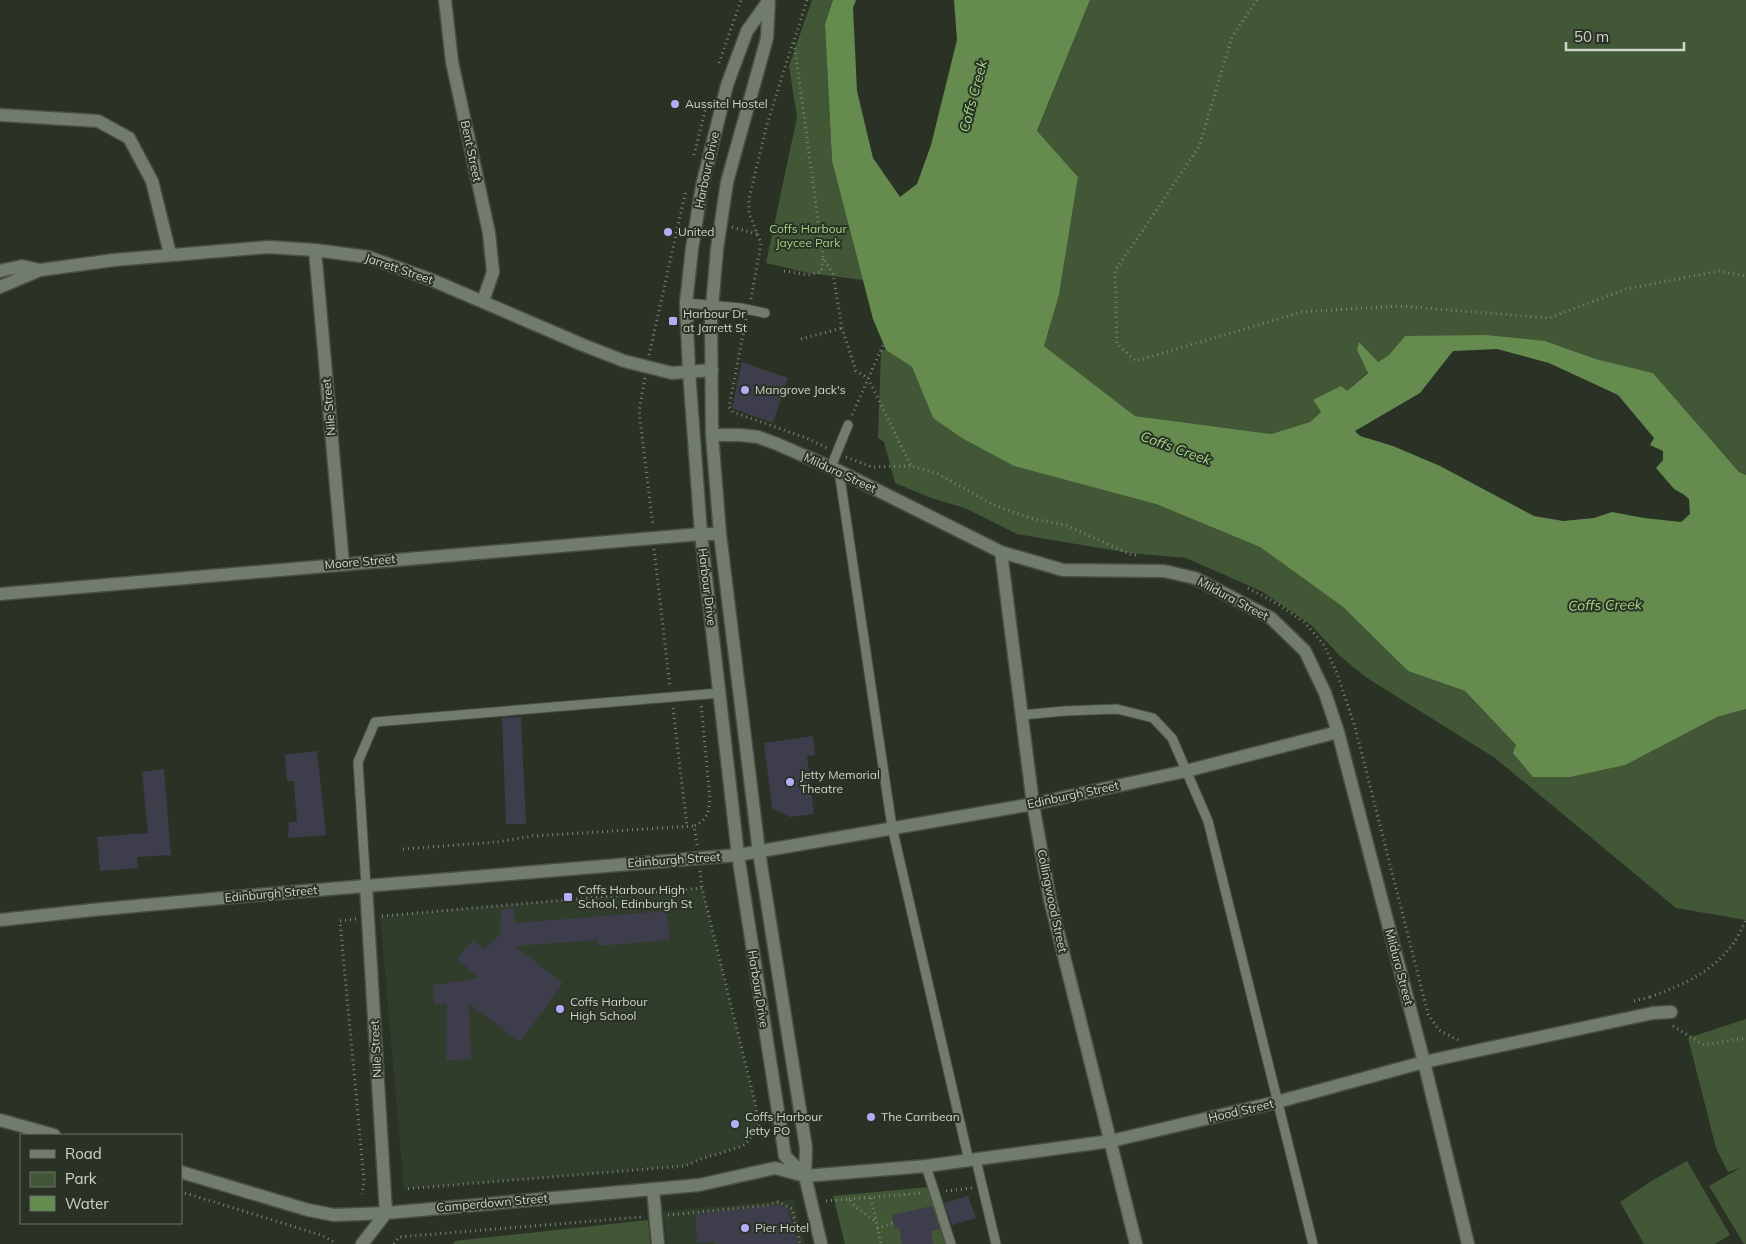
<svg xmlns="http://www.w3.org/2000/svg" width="1746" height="1244" viewBox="0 0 1746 1244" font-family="Mulish,sans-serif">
<rect width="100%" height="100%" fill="#2a3226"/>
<path fill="#313d2b" d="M702 888 755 1102 759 1125 740 1147 701 1159 685 1166 404 1189 380 916Z
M794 1200 805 1244H667L663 1211Z"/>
<path fill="#415735" d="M812 0H833L825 24 832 161 863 280 808 273 766 263 797 117 789 66Z
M1090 0H1746V475L1739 472 1653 373 1596 359 1545 341 1405 336 1389 355 1378 362 1357 350 1368 372 1347 391 1313 400 1321 412 1310 422 1271 434 1135 416 1044 346 1059 295 1078 177 1037 132Z
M881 350H886L912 367 933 418 1156 504 1260 547 1343 607 1408 671 1465 691 1516 745 1717 717 1746 709V920L1676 908 1495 758 1367 678 1340 656 1310 624 1261 591 1186 558 1129 553 1017 534 965 508 931 498 895 483 884 442 878 438Z
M1746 1019V1244H1744L1709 1186 1742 1167 1728 1172 1716 1148 1688 1038Z
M1687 1161 1730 1235 1715 1244H1644L1620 1202 1653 1180Z
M929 1187 946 1244H845L833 1196Z
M648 1220 650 1244H454V1241Z"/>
<path fill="#658b4f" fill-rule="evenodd" d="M833 0H856L853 8 857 91 873 158 900 197 917 184 931 145 957 40 954 0H1090L1037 131 1078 177 1059 295 1044 346 1135 416 1271 434 1310 422 1321 412 1313 400 1341 386 1347 391 1368 373 1357 350 1359 342 1378 362 1389 355 1405 336 1486 335 1545 341 1596 359 1653 373 1739 472 1746 475V709L1717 717 1625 765 1570 777H1533L1513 753 1516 745 1465 691 1408 671 1343 607 1260 547 1156 504 1014 466 962 438 933 418 912 367 886 350 873 319 832 161 825 24ZM1497 349 1549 363 1618 395 1654 438 1650 445 1663 451V460L1656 468 1674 489 1683 494 1689 499 1690 514 1681 522 1644 518 1612 512 1594 518 1563 521 1534 516 1440 466 1393 446 1360 436 1355 431 1420 393 1453 351Z"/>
<path fill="#3e3d4c" d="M742 362 788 378 773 423 732 408Z
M521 717 526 824H506L502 718Z
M813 736 815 755 807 756 814 814 790 817 772 808 764 743Z
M317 751 326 835 288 838 289 822H297L294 781H287L285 755Z
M164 769 171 855 137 857 138 868 100 871 97 837 148 833 142 772Z
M514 908 516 923 667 911 670 940 598 946 597 940 515 946 563 983 520 1042 469 1004 471 1059 446 1060 447 1003 434 1004 433 985 479 978 457 959 473 940 484 949 500 935 501 910Z
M968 1196 976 1218 952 1225 944 1203Z
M779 1205 788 1210 798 1244H715V1242L697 1243 695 1214Z
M932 1206 940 1229 931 1231 933 1244H902L899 1228 895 1229 892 1215Z"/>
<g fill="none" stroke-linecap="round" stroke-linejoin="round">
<g stroke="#484e43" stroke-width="11">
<path id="service" d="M686 303 741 308 765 313
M831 467 848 425
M839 471 892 827 969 1161
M1022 715 1065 711 1117 709 1153 718 1172 738 1208 821 1313 1244
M366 886 358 762 375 722 720 693
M976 1160 996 1244
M926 1166 951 1244"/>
</g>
<g stroke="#484e43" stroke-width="15">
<path id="minor" d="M445 0 452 62 489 233 493 272 483 301
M0 115 98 121 129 138 152 181 170 254
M315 250 343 564
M0 271 22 266 40 270
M0 287 40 270 114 260 268 247 315 250 368 257 432 280 583 345 624 361 672 373 712 370
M712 435H740L758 437 777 444 839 471 1001 552 1063 570 1164 571 1195 578 1271 618 1305 651 1325 693 1338 732 1424 1062 1468 1244
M1001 552 1033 804 1050 900 1136 1244
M0 594 701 534H720
M0 920 92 910 257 895 738 855 1033 804 1186 771 1338 732
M0 1120 54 1135
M181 1172 308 1210 334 1215 386 1213 699 1185 775 1168 805 1176 926 1166 1111 1141 1277 1102 1424 1062 1653 1013 1671 1012
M653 1189 658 1244
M362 1244 386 1213 366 886"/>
</g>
<g stroke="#484e43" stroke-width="15">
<path id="tertiary" d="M769 0 767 38 727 182 717 249 711 319 712 435 720 534 759 852 806 1148 805 1176 821 1244
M769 0 747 31 727 85 702 186 692 249 686 303 689 371 701 534 738 855 785 1156 805 1176"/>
</g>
<path stroke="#7e857b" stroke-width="3" stroke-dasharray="1 4" stroke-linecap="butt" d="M807 0 794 41 823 258 833 274 842 328 856 371 868 378 911 466 938 474 996 506 1034 519 1065 525 1132 555H1139
M1257 0 1232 37 1199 147 1115 271 1117 344 1136 361 1302 312 1399 306 1549 318 1626 289 1719 271 1746 276
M719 63 741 0
M694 155 707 103
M732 227 757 234
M784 271 808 275 821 272 823 258
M751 299 761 243 749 213V199L766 128 793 42
M746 319 729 407 733 412 809 439 827 448
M801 339 842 328
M649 355 686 190
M645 378 639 411 653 526
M852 415 884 343
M846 457 872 467 911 466
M654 549 670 687
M1248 588 1278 604 1304 622 1324 645 1337 673 1355 727 1428 1014 1439 1030 1458 1040
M673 708 687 827
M697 845 694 826C708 820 708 813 710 799L701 704
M403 849 497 842 533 836 694 826
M700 871 702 888
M382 916 702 888 755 1102 759 1125 746 1144 740 1147 701 1159 685 1166 404 1189
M356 919 340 921 364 1180 362 1194
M1650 997C1683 985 1711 973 1733 944 1738 937 1742 928 1746 920
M1634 1001 1650 997V1000
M1673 1026 1704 1045 1746 1038
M946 1191 972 1188
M185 1193 321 1235 334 1242V1244
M871 1198 881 1244
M849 1199 923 1193
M826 1201 849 1199 857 1208 875 1221
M668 1215 769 1205 778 1202 792 1209 800 1244
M877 1228 893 1223
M394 1244 399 1237 642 1217"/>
<use href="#service" stroke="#727c6d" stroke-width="9"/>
<use href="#minor" stroke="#727c6d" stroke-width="12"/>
<use href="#tertiary" stroke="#727c6d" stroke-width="12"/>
</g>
<g fill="#b5acf8" stroke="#2a3226" stroke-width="2">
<circle cx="675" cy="104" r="5"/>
<circle cx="668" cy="232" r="5"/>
<rect x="668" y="316" width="10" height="10" rx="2.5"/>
<circle cx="745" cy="390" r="5"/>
<circle cx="790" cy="782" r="5"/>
<rect x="563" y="892" width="10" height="10" rx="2.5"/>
<circle cx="560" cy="1009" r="5"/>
<circle cx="871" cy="1117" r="5"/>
<circle cx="735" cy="1124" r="5"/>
<circle cx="745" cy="1228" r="5"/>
</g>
<g text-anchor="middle" stroke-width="4" stroke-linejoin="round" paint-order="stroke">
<g font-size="12" fill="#cfd4cc" stroke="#2a3226" text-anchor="start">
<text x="685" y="108">Aussitel Hostel</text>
<text x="678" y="236">United</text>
<text x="683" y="318">Harbour Dr<tspan x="683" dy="14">at Jarrett St</tspan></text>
<text x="755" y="394">Mangrove Jack's</text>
<text x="800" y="779">Jetty Memorial<tspan x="800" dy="14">Theatre</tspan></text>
<text x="578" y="894">Coffs Harbour High<tspan x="578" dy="14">School, Edinburgh St</tspan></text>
<text x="570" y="1006">Coffs Harbour<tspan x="570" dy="14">High School</tspan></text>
<text x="745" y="1121">Coffs Harbour<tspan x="745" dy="14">Jetty PO</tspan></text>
<text x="881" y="1121">The Carribean</text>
<text x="755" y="1232">Pier Hotel</text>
</g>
<g font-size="12" fill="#cfd4cc" stroke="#2a3226">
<text transform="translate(471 151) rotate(78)" y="4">Bent Street</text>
<text transform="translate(707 170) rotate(-78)" y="4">Harbour Drive</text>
<text transform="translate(399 269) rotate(19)" y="4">Jarrett Street</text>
<text transform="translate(329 407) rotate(-95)" y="4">Nile Street</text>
<text transform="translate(840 473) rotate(25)" y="4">Mildura Street</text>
<text transform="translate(360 562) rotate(-5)" y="4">Moore Street</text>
<text transform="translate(707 587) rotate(83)" y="4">Harbour Drive</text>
<text transform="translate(1233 599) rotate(28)" y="4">Mildura Street</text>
<text transform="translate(1073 795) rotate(-12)" y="4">Edinburgh Street</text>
<text transform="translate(674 860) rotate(-4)" y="4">Edinburgh Street</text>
<text transform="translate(271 894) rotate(-5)" y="4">Edinburgh Street</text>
<text transform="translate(1052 901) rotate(78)" y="4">Collingwood Street</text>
<text transform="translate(1399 967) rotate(75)" y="4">Mildura Street</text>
<text transform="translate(758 989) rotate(81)" y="4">Harbour Drive</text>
<text transform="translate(376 1049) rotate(-93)" y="4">Nile Street</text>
<text transform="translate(1241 1111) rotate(-13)" y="4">Hood Street</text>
<text transform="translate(492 1203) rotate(-5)" y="4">Camperdown Street</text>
</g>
<g font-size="12" fill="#9ed37f" stroke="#2a3226">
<text x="808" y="233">Coffs Harbour<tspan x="808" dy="14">Jaycee Park</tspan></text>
</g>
<g font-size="14" font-style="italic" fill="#a3d984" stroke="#2a3226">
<text transform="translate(973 96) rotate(-75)" y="5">Coffs Creek</text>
<text transform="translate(1176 448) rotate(20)" y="5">Coffs Creek</text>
<text transform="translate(1605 605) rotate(-1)" y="5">Coffs Creek</text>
</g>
</g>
<rect x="20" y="1134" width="162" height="90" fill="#2a3226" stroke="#6c7368"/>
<rect x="30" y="1150" width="25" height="8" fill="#727c6d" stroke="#6c7368"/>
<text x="65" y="1159" font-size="15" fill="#cfd4cc">Road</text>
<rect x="30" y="1172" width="25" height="15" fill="#415735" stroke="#6c7368"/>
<text x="65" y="1184" font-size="15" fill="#cfd4cc">Park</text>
<rect x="30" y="1196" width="25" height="15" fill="#658b4f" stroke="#6c7368"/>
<text x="65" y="1209" font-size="15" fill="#cfd4cc">Water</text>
<path d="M1566 42v8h118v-8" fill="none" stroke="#cfd4cc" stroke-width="2.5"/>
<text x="1574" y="42" font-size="15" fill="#cfd4cc" stroke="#2a3226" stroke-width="4" paint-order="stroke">50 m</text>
</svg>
